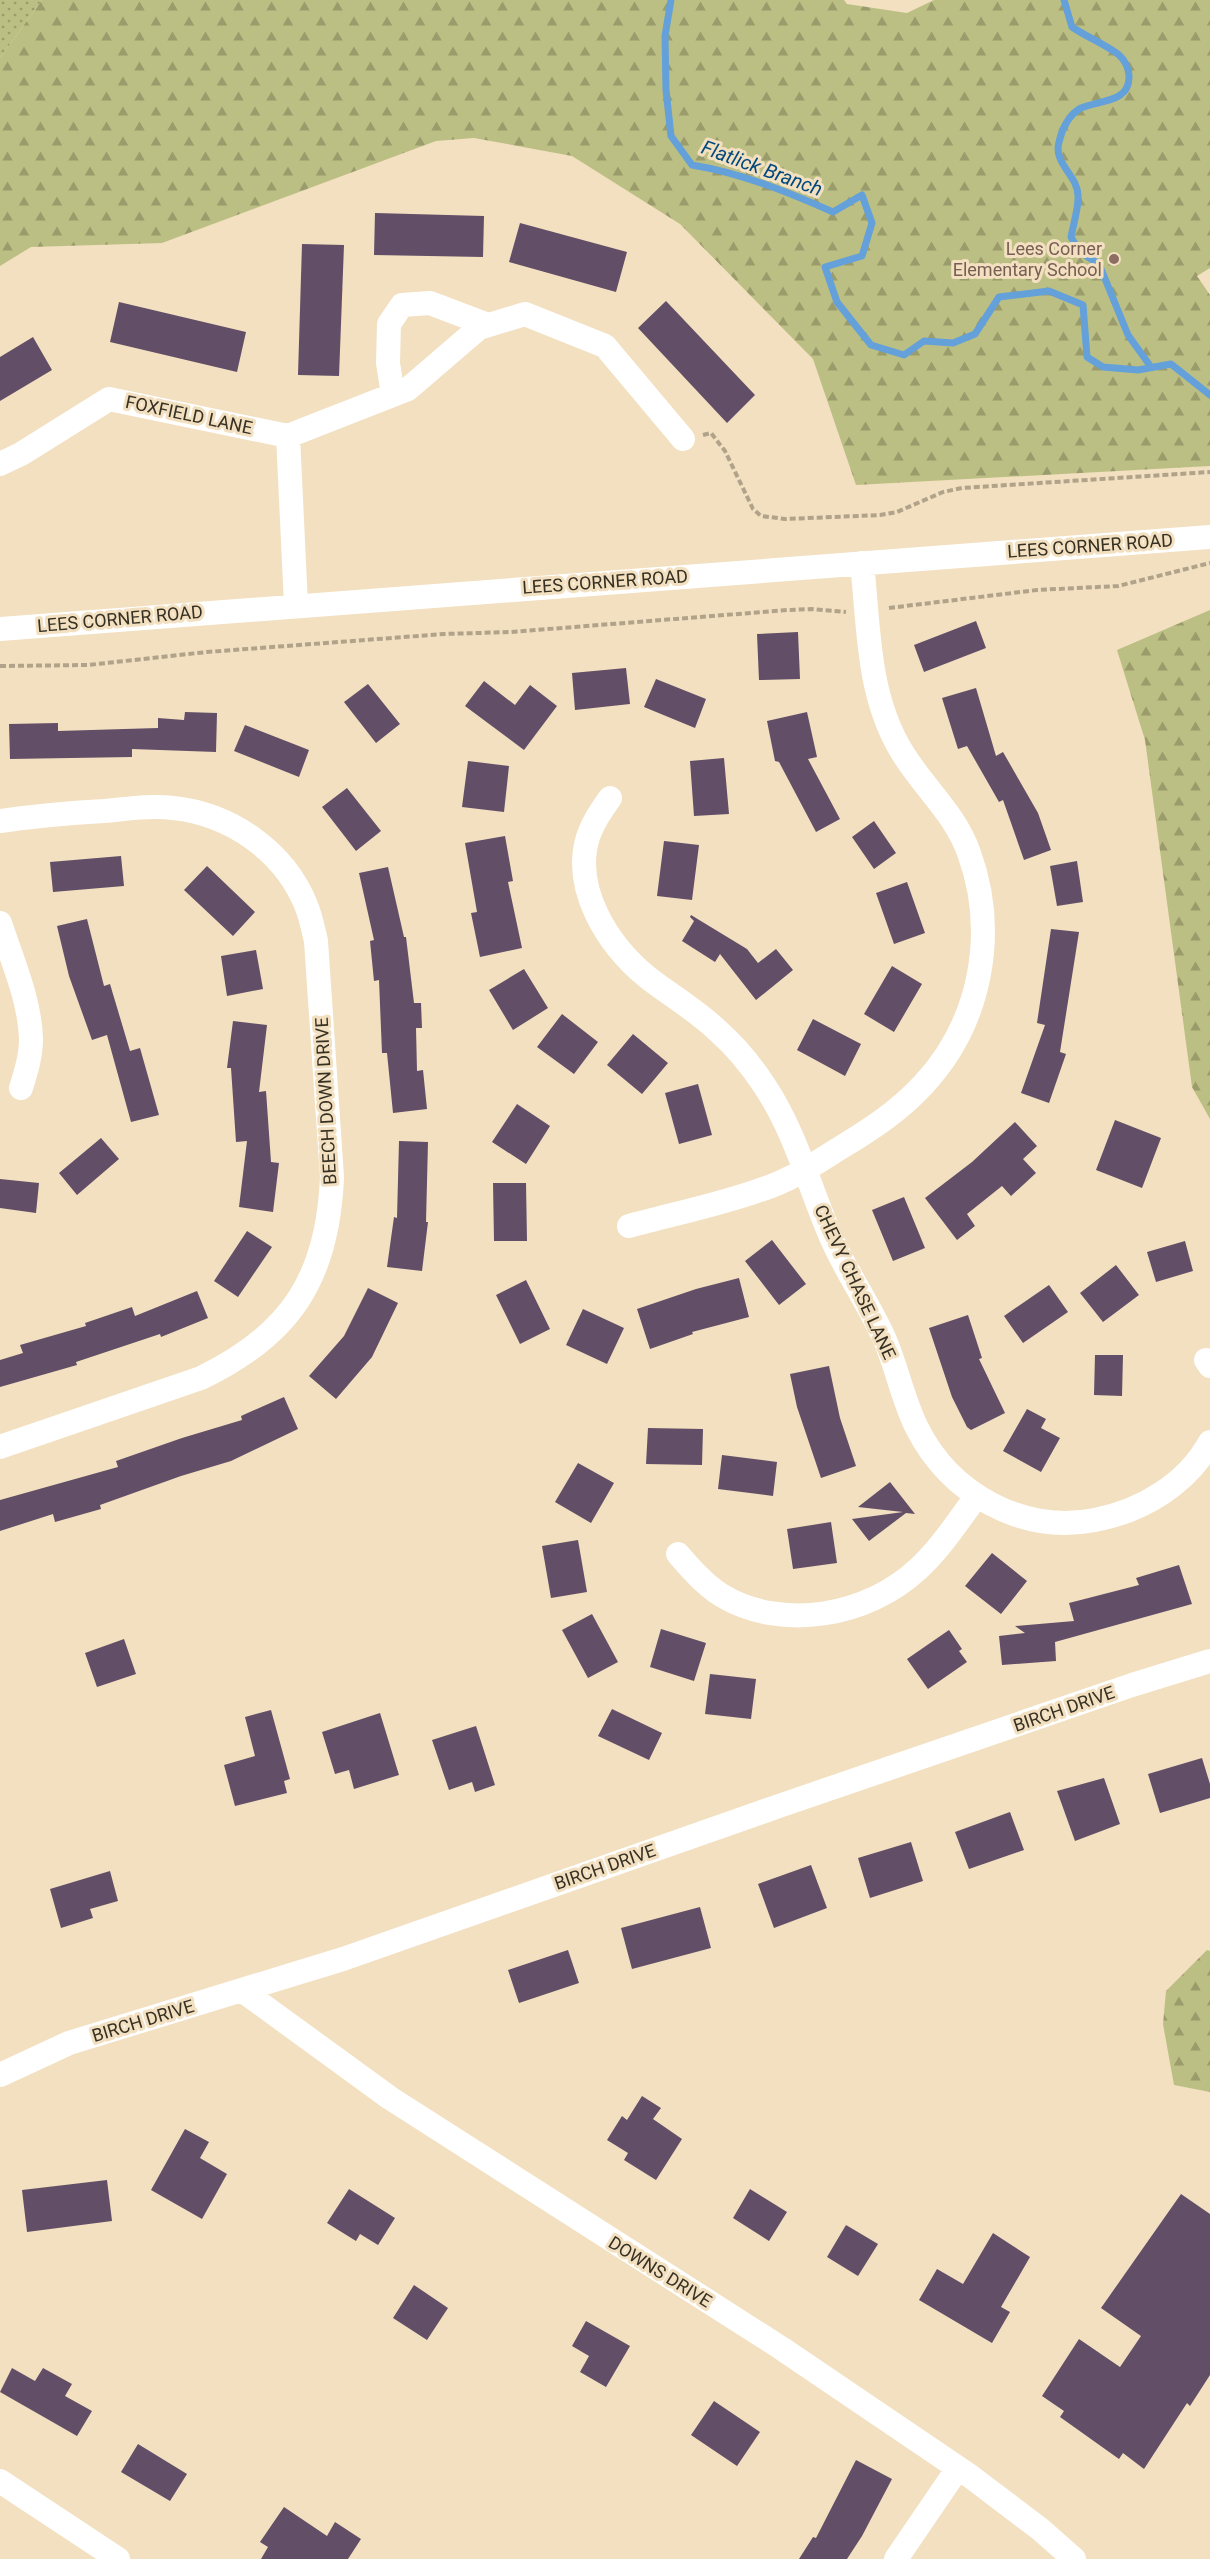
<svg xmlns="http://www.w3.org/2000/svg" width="1210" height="2559" viewBox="0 0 1210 2559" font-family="Roboto,sans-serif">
<defs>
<pattern id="grass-dots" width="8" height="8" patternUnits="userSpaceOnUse" patternTransform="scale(1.5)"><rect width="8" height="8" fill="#bcbf83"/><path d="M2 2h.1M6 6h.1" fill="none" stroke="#9a9c6b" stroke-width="1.8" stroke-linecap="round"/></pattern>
<pattern id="forest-firs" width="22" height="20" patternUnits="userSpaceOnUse" patternTransform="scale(1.5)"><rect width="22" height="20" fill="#bcbf83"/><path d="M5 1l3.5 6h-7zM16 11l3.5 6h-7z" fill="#9a9c6b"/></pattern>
</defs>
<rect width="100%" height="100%" fill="#f2e0c0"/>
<path fill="url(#grass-dots)" d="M0 0H42L0 58Z"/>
<path fill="url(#forest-firs)" d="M42 0H844L847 4 907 13 934 0H1210V268L1197 276 1210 295V466L856 485 813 359 680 224 572 156 474 138 436 141 162 243 31 247 0 266V58Z
M1210 610V1119L1192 1087 1145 740 1117 650Z
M1207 1950 1210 1951V2092L1174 2085 1163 2024 1166 1991Z"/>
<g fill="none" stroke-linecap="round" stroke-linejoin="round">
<path stroke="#64a0da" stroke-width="7" d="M671 0 665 36 666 90 671 136 692 165C741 173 788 192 833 212L862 195 872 223 862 256 825 267 837 302 871 345 904 355 924 341 953 343 975 334 999 297 1049 291 1083 305 1087 357 1103 367 1138 370 1171 364 1210 395
M1064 0 1072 27C1085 36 1108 46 1119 55 1125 60 1129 69 1129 76 1130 103 1099 100 1081 108 1069 114 1062 129 1059 142 1053 164 1078 175 1078 196 1079 206 1073 226 1071 237L1080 252 1099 264 1128 335 1151 367"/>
</g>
<path fill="#624e67" d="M375 213 484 216 483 257 374 255Z
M520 223 627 252 616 292 509 262Z
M302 244 344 245 339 376 298 375Z
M666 301 755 395 727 423 638 328Z
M119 302 246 332 237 372 110 342Z
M33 337 52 370 0 401V357Z
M976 621 986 648 924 672 914 645Z
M798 632 800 679 759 680 757 634Z
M626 668 630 704 575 710 572 673Z
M656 679 706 699 695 728 644 707Z
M484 681 515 705 530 685 557 706 524 750 465 706Z
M368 684 400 724 376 743 344 702Z
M976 688 996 756 1003 752 1038 813 1051 850 1024 860 1003 800 999 802 967 746 958 749 942 698Z
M185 712 217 713 216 752 132 749V757L10 759 9 724 58 723V731L158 728V718L184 720Z
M807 712 817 757 808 759 840 819 816 832 779 762 775 761 767 721Z
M245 725 309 750 299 777 234 751Z
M724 758 729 814 694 816 690 761Z
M468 761 509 766 504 812 462 807Z
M347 788 381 831 356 851 322 807Z
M874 821 896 853 874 869 852 837Z
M505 836 513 881 508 882 522 948 480 957 471 913 477 912 465 843Z
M664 841 699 845 692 900 657 896Z
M121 856 124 886 53 892 50 862Z
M1077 861 1083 902 1057 906 1050 866Z
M207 866 255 912 233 936 184 890Z
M388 867 404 937H406L414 1003H421L422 1028H416L417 1071 423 1070 427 1109 393 1113 387 1053H382L379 980 374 981 370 941 374 940 359 873Z
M907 882 925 933 894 944 876 893Z
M691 915 747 949 758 963 776 949 793 970 756 1000 720 954 715 962 682 941 694 921 690 917Z
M87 919 104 986 110 984 130 1051 140 1048 159 1115 131 1122 107 1035 92 1040 69 976 57 926Z
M1051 929 1079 932 1060 1052 1066 1054 1049 1103 1021 1093 1045 1025 1037 1023Z
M256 950 263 989 227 996 221 956Z
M892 966 922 984 894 1032 864 1014Z
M524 969 548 1008 513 1030 489 990Z
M562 1014 598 1042 574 1074 537 1047Z
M813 1019 861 1044 845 1076 797 1050Z
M233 1021 267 1025 259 1092 266 1091 271 1162 279 1163 273 1212 239 1207 247 1141 236 1142 231 1068H227Z
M633 1034 668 1063 642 1094 607 1065Z
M698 1084 712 1135 679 1144 665 1093Z
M517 1104 550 1126 526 1164 492 1142Z
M1115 1120 1161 1138 1142 1188 1096 1170Z
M1015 1122 1037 1146 1023 1159 1036 1173 1011 1196 1002 1186 967 1214 975 1226 957 1240 925 1198 972 1162Z
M101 1138 119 1159 77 1195 59 1173Z
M399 1141 428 1142 426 1222H428L422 1271 387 1267 394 1217 397 1218Z
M0 1179 39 1183 36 1213 0 1208Z
M493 1183H526L527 1241H494Z
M904 1197 925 1248 893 1261 872 1210Z
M247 1231 272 1247 238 1297 214 1281Z
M772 1240 806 1284 779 1305 745 1261Z
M1185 1241 1193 1271 1156 1282 1147 1252Z
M1116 1265 1139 1295 1103 1322 1080 1293Z
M739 1278 749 1317 692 1332 693 1334 650 1349 637 1309 696 1289Z
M526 1280 550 1329 520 1344 496 1295Z
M1049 1285 1068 1312 1023 1343 1004 1316Z
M368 1288 398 1303 372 1357 336 1399 309 1376 344 1336Z
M197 1291 208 1318 161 1337 160 1334 76 1362 77 1365 0 1387V1360L23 1353 20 1345 86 1326 85 1323 132 1307 135 1316Z
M583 1309 624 1328 607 1364 566 1345Z
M968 1315 982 1358 979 1359 1005 1413 971 1430 967 1427 952 1397 929 1328Z
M1095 1355H1123L1122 1396 1094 1395Z
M829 1366 840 1418 856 1466 821 1478 797 1407 790 1374Z
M284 1397 298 1429 231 1461 181 1476 100 1505 101 1509 55 1522 53 1514 0 1531V1500L118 1467 116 1461 182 1438 242 1420 241 1416Z
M1027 1409 1046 1419 1041 1428 1060 1438 1041 1472 1003 1451Z
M648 1428 703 1429 702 1465 646 1464Z
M722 1455 777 1462 773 1496 718 1489Z
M578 1463 614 1483 591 1523 555 1502Z
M890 1482 915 1514 906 1513 869 1541 852 1519 903 1512 858 1507Z
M831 1522 837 1563 793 1569 787 1529Z
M578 1540 587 1592 551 1598 542 1546Z
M992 1553 1027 1581 1001 1614 965 1586Z
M1179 1565 1192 1604 1055 1642 1056 1661 1002 1665 999 1636 1025 1633 1015 1626 1074 1621 1069 1603 1139 1585 1136 1578Z
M592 1614 618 1662 588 1678 562 1630Z
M661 1629 706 1643 694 1681 650 1667Z
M949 1630 962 1649 959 1651 967 1662 928 1689 907 1659Z
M124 1639 136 1674 97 1687 85 1653Z
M710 1674 756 1679 751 1719 705 1714Z
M612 1709 662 1733 649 1760 598 1736Z
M271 1710 290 1779 284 1781 287 1793 235 1806 224 1765 255 1756 245 1717Z
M380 1713 399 1775 354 1789 349 1770 335 1774 322 1732Z
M476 1726 495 1785 475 1792 472 1782 449 1790 432 1740Z
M1202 1758 1210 1784V1798L1160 1813 1148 1774Z
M1104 1778 1120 1824 1075 1841 1057 1791Z
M1010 1812 1024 1850 969 1869 955 1832Z
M911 1842 923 1881 870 1898 858 1858Z
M811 1865 827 1908 774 1928 758 1884Z
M110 1871 118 1901 90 1909 93 1918 61 1928 50 1889Z
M700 1907 711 1948 632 1969 621 1928Z
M568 1950 579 1983 519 2003 508 1970Z
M642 2096 661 2108 653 2119 682 2139 656 2180 624 2160 628 2153 607 2140 622 2116 627 2120Z
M185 2129 209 2142 200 2158 227 2174 202 2219 151 2190Z
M107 2180 112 2221 27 2232 22 2190Z
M349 2189 395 2218 378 2245 360 2234 356 2241 327 2223Z
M750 2189 787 2212 769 2241 733 2218Z
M1181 2194 1210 2214V2375L1190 2406 1187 2403 1144 2469 1123 2453 1119 2459 1060 2417 1064 2411 1042 2396 1079 2339 1120 2367 1141 2336 1101 2308Z
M846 2225 878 2244 858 2276 827 2257Z
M993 2233 1030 2257 1001 2307 1010 2312 992 2343 919 2300 937 2269 963 2284Z
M414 2285 448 2308 427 2340 393 2318Z
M586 2321 630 2346 606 2387 580 2372 589 2356 572 2346Z
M12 2368 35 2381 43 2368 72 2384 65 2396 92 2411 77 2436 0 2392Z
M714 2401 760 2432 737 2466 691 2435Z
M138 2444 187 2474 170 2501 121 2472Z
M856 2460 892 2479 862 2536 847 2559H799L813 2537 816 2538Z
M284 2507 327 2536 335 2522 361 2539 348 2559H261L268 2547 260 2542Z"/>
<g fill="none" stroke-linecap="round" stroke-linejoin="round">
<path stroke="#b1a38a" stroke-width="4" stroke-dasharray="6 3" stroke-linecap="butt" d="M703 435 711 433 725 451 753 509 761 516 785 519 880 515 897 512 943 492 962 488 1210 472
M889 608 1037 590 1118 586 1210 563
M0 666 88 665 207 652 444 634 511 632 788 610 812 609 846 612"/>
<path stroke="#fff" stroke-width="24" d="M393 395 388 363 389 324 402 305 430 303 488 325
M288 436 296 605
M0 464 21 454 109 399 288 436 408 389 479 328 525 314 605 346 683 439
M0 629 1210 537
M610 798C601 811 593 822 588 837 572 889 608 945 647 977 670 995 696 1010 717 1030 735 1046 751 1065 764 1085 795 1131 809 1186 831 1237 846 1272 869 1304 885 1340 897 1368 903 1400 917 1428 950 1494 1022 1534 1095 1520 1142 1511 1187 1484 1210 1442
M0 821C35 816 69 813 104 811 127 809 150 805 173 808 231 814 284 851 306 905 311 917 313 929 316 941L332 1177C328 1277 291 1335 201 1378L0 1447
M0 923C12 960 30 1000 31 1039 31 1056 26 1072 21 1088
M629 1226C673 1214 718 1205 760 1190 789 1181 815 1164 840 1148 870 1130 899 1111 923 1085 981 1023 998 933 969 853 955 813 923 787 902 752 867 695 869 627 862 563
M1206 1360 1210 1366
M678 1554C691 1569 704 1584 721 1595 782 1632 868 1616 918 1569 941 1548 958 1521 976 1497
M243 1991 390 2098 781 2348 970 2476 1040 2529 1074 2559
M0 2075 69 2043 343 1959 779 1806 1132 1685 1210 1661
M0 2481 118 2559
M896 2559 958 2468"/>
</g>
<circle fill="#8d6e63" stroke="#f2e0c0" stroke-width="2" cx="1114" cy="259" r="6"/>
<g text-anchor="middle" stroke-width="6" stroke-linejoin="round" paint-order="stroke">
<g font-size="18" fill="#785e54" stroke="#f2e0c0" text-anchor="end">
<text x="1102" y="255">Lees Corner<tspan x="1102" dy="21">Elementary School</tspan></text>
</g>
<g font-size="18" fill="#373124" stroke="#f2e0c0">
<text transform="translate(189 415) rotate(12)" y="6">FOXFIELD LANE</text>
<text transform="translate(1090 546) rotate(-4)" y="6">LEES CORNER ROAD</text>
<text transform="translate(605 582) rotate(-4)" y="6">LEES CORNER ROAD</text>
<text transform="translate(120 619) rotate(-5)" y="6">LEES CORNER ROAD</text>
<text transform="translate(326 1101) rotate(-93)" y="6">BEECH DOWN DRIVE</text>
<text transform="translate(855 1282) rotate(65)" y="6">CHEVY CHASE LANE</text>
<text transform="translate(1064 1709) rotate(-19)" y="6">BIRCH DRIVE</text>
<text transform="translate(605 1867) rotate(-19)" y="6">BIRCH DRIVE</text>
<text transform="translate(143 2021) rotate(-17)" y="6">BIRCH DRIVE</text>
<text transform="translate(660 2272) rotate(32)" y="6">DOWNS DRIVE</text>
</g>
<g font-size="20" font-style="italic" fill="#00487d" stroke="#f2e0c0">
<text transform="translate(762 168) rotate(20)" y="7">Flatlick Branch</text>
</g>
</g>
</svg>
